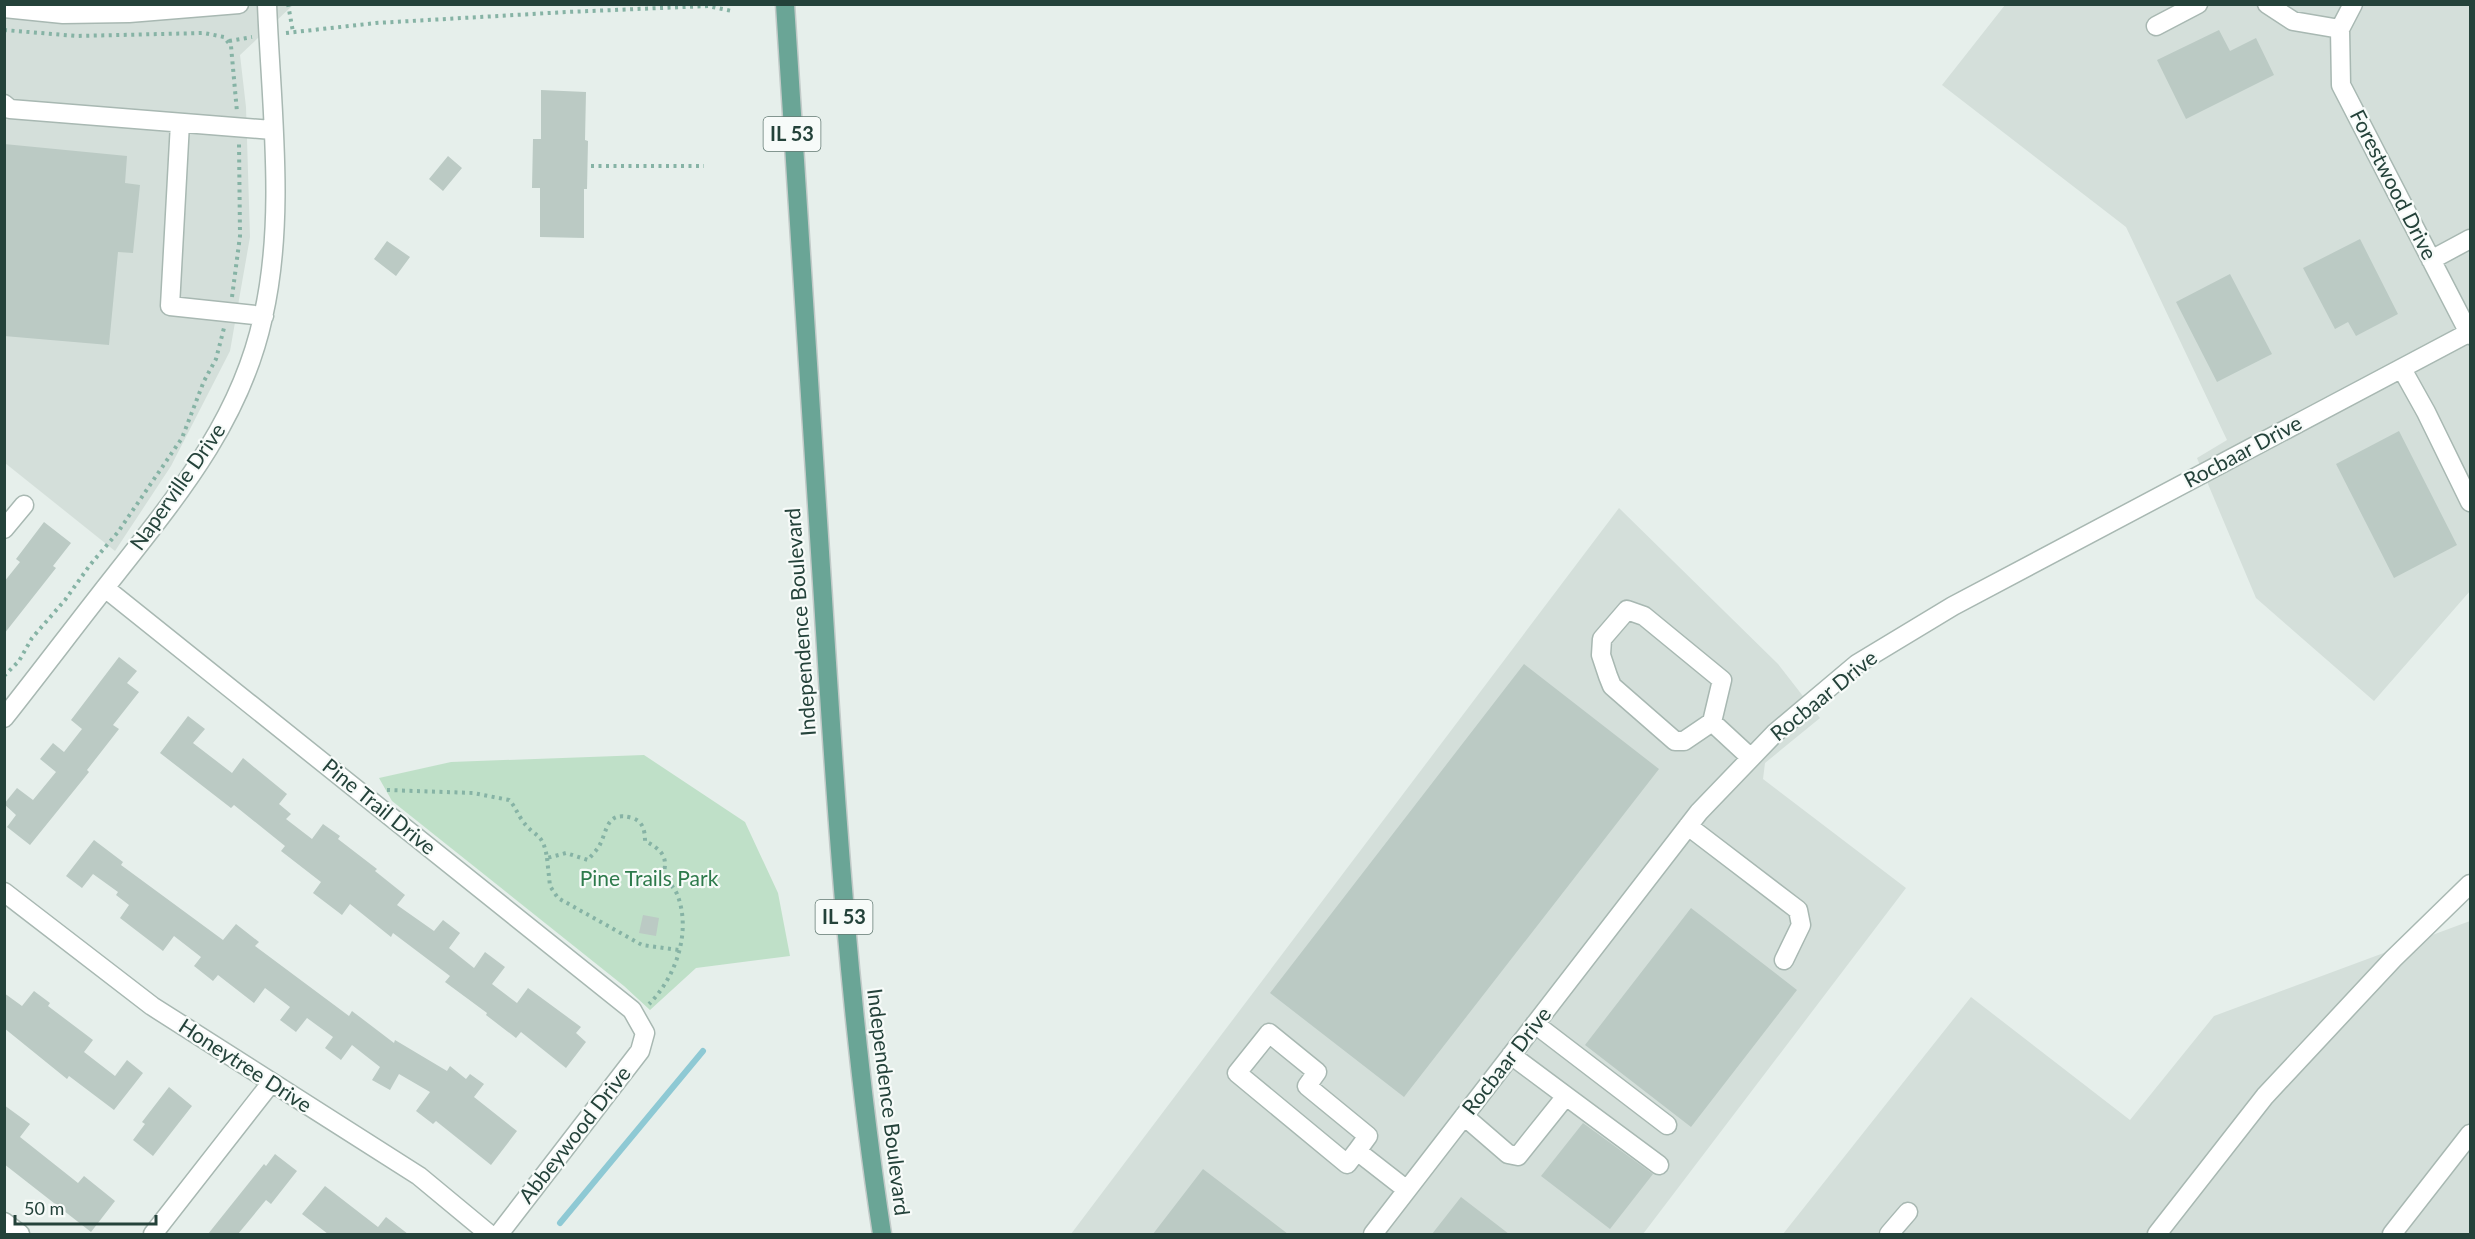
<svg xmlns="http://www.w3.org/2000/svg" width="2475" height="1239" viewBox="0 0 2475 1239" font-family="Lato,sans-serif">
<rect width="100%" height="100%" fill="#e6efeb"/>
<path fill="#d4dfda" d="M4 5H293L240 55 246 107 250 237 230 351 171 466 115 551 5 463Z
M2005 5H2470V591L2374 701 2256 598 2197 458 2227 440 2126 227 1942 85Z
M1619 508 1778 664 1820 718 1765 763 1763 779 1906 888 1643 1234H1071Z
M2470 921V1234H1783L1971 997 2130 1120 2214 1016Z"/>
<path fill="#bfe0c8" d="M644 755 745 822 778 893 790 956 696 968 650 1010 624 986 392 801 379 778 451 762Z"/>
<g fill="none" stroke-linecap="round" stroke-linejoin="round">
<path stroke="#8ec9d4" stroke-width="6" d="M560 1223 703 1051"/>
</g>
<path fill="#bbcac4" d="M2219 30 2230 51 2256 38 2274 75 2186 119 2157 60Z
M541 90 586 92 585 140 588 141 587 189H584V238L540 237V188H532L533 139H541Z
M4 144 127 156 125 183 140 185 133 253 118 252 109 345 4 336Z
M448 156 462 168 443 191 429 179Z
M2360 239 2398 314 2356 336 2348 322 2335 329 2303 268Z
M387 241 410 257 396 276 374 259Z
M2230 274 2272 354 2217 382 2176 302Z
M2399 431 2457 545 2394 578 2336 464Z
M44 522 71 543 53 566 56 568 4 634V582L20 562 16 559Z
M119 657 137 671 127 683 139 692 113 725 119 729 87 770 89 772 30 845 7 827 16 815 4 804 17 788 33 800 56 772 40 759 53 743 64 752 82 729 71 720Z
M1524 664 1659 769 1404 1097 1270 993Z
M188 716 205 729 193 743 232 773 243 758 287 794 279 804 291 814 286 819 312 839 323 824 340 836 338 839 377 869 375 871 405 895 397 905 434 931 443 920 460 933 449 948 474 968 485 952 505 967 492 984 517 1003 528 988 581 1027 576 1033 586 1042 566 1068 521 1032 516 1038 486 1015 487 1013 445 982 450 976 393 933 391 937 350 904 342 915 313 893 321 882 281 851 285 846 234 805 231 808 160 753Z
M94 840 123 862 121 865 223 940 236 924 259 942 255 946 349 1016 352 1011 394 1043 395 1040 447 1071 450 1066 466 1079 470 1074 484 1084 474 1097 517 1131 491 1165 436 1121 433 1124 416 1111 430 1092 399 1074 390 1090 372 1080 380 1067 352 1045 341 1060 325 1048 333 1037 307 1018 296 1032 280 1020 290 1007 265 988 254 1003 218 975 213 981 194 966 201 957 174 936 163 951 120 918 129 905 116 895 118 892 93 874 82 888 66 876Z
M1691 908 1797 990 1691 1127 1585 1045Z
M643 915 659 918 656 936 639 933Z
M34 991 50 1003 48 1006 93 1040 84 1052 115 1076 127 1060 143 1073 114 1110 69 1076 67 1079 4 1028V993L22 1006Z
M169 1087 192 1106 153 1156 133 1140 145 1124 142 1122Z
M4 1105 30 1124 20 1137 78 1183 84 1176 115 1201 91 1232 4 1164Z
M1583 1123 1653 1174 1610 1229 1541 1176Z
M275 1154 297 1171 271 1204 266 1200 238 1234H208L264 1164 266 1166Z
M1203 1169 1288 1234H1153Z
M325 1186 378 1227 386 1217 408 1234H328L302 1214Z
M1461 1197 1509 1234H1432Z"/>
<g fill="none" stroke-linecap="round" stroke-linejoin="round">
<g stroke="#a8b8b2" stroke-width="21">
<path id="minor" d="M2267 4 2293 21 2340 29
M2353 4 2340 29 2341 85 2470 335
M4 8 63 14 129 13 239 4
M2156 26 2198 4
M4 104 10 109 272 130
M180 123 170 306 264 316
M2431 260 2470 239
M2402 369 2426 412 2470 502
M4 529 24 505
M105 588 632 1010 645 1033 640 1051 499 1234
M4 718C42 670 78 622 116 574 179 494 241 419 263 317 286 217 271 106 267 4
M1712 722 1684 741H1675L1612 686 1608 676 1601 655 1602 639 1627 610 1644 616 1722 680 1712 722 1751 758
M1688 826 1798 910 1801 925 1784 960
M4 892 152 1006 419 1176 489 1234
M1535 1024 1667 1125
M1566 1096 1659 1165
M1464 1116 1508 1154 1518 1156 1566 1096 1511 1055
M1357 1151 1368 1136 1307 1086 1317 1072 1269 1033 1237 1073 1347 1164 1357 1151 1407 1190
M4 1222 20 1234
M153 1234 271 1083
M1373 1234 1699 812 1775 733 1857 664 1953 606 2470 332
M1889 1234 1908 1212
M2157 1234 2265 1096 2393 959 2470 884
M2392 1234 2470 1134"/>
</g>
<g stroke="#c2cac8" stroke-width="21">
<path id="major" d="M785 4C796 203 810 401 823 599 836 811 850 1024 882 1234"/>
</g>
<path stroke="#86b3a5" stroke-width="4" stroke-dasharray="3 4.5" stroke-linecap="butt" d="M288 4 293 32
M4 30 76 36 204 33 224 37 231 46 237 112
M286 33 376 23 567 12 708 6 732 11
M229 41 252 37
M591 166H704
M232 297 240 236 239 143
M4 676 19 661 32 638 65 600 90 565 118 532 182 438 204 381 216 359 224 328
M387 790 473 793 509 800C515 806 517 813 522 820 534 838 543 831 547 858L566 853 588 860C591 856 595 852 598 848 608 832 605 810 632 818 643 821 645 831 645 841 661 849 669 857 663 875 667 881 674 887 677 894 692 931 676 977 649 1004
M547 858 550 886 558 898 642 945 679 950"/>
<use href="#minor" stroke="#fff" stroke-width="18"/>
<use href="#major" stroke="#6aa596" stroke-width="18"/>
</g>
<g text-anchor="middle" stroke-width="4.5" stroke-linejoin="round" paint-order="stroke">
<g fill="#f7fbf9" stroke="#637a73" stroke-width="1.5">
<rect x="763.5" y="117" width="57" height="34" rx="4.5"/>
<rect x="815.5" y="900" width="57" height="34" rx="4.5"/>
</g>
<g font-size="20" font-weight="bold" fill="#24423a">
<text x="792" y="141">IL 53</text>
<text x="844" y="924">IL 53</text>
</g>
<g font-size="21" fill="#24423a" stroke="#f7fbf9">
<text transform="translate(2393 185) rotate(63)" y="7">Forestwood Drive</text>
<text transform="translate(2243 452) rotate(-28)" y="7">Rocbaar Drive</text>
<text transform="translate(178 487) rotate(-55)" y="7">Naperville Drive</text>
<text transform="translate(801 622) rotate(-94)" y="7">Independence Boulevard</text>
<text transform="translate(1824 696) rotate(-39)" y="7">Rocbaar Drive</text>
<text transform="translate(379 807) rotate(39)" y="7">Pine Trail Drive</text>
<text transform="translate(1507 1061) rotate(-52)" y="7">Rocbaar Drive</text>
<text transform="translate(245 1066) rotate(33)" y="7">Honeytree Drive</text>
<text transform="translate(888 1102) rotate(83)" y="7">Independence Boulevard</text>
<text transform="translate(575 1135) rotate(-52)" y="7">Abbeywood Drive</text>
</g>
<g font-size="21" fill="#2d7a4b" stroke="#f7fbf9">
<text x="649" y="886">Pine Trails Park</text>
</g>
</g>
<rect width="2475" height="1239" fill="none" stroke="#24423a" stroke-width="12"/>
<path d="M15 1215v9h141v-9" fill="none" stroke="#24423a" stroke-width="3"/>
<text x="24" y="1215" font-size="18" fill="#24423a" stroke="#f7fbf9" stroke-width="4.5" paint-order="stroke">50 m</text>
</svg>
